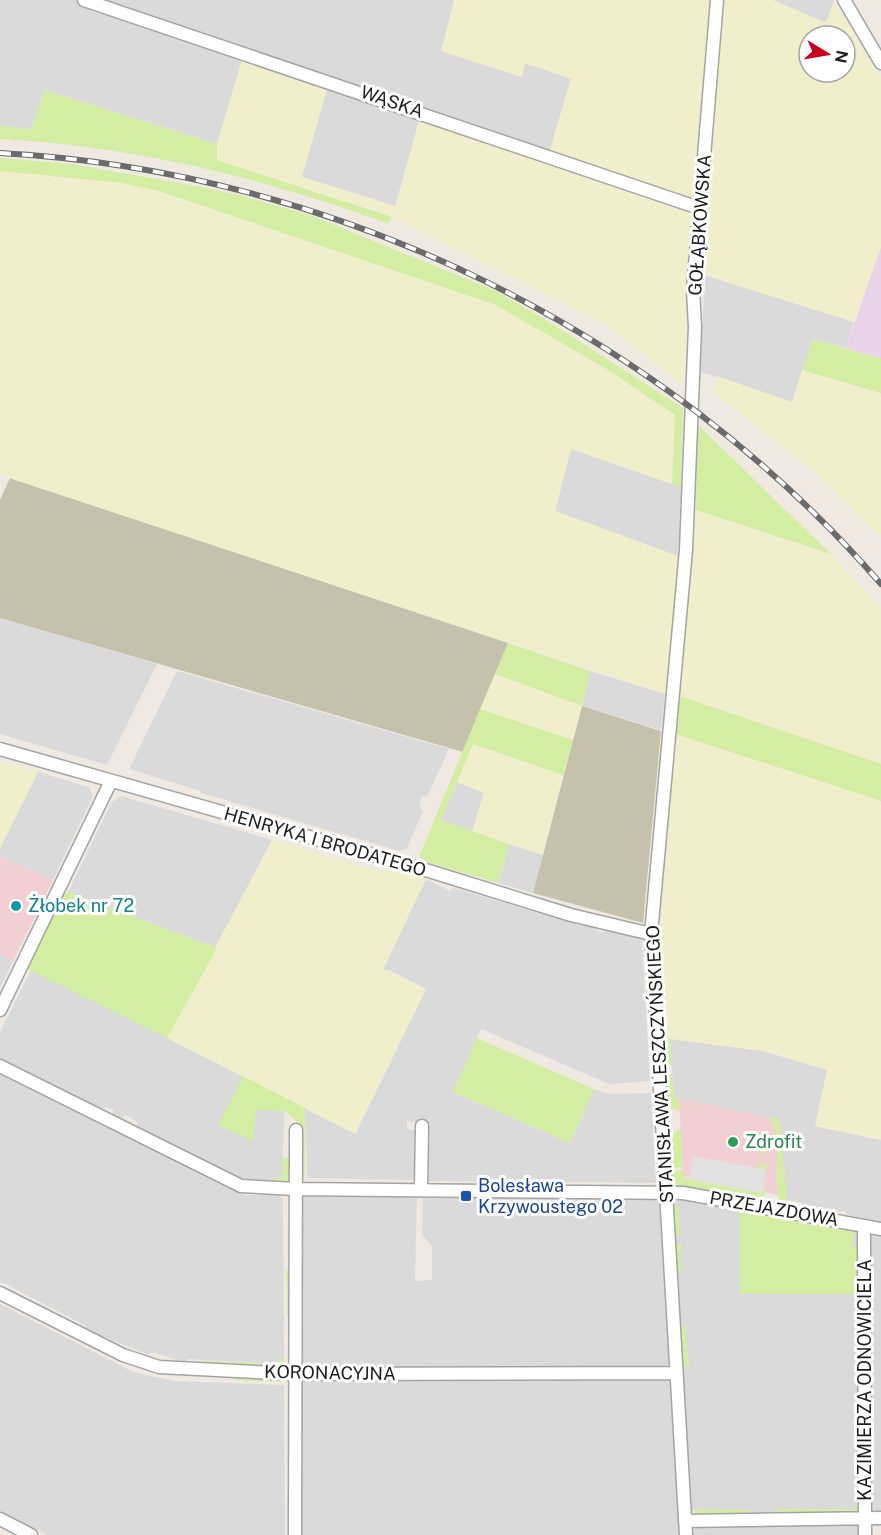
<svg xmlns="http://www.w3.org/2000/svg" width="881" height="1535" viewBox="0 0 881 1535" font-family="'Public Sans',sans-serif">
<rect width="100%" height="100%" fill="#efe9e2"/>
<path fill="#dbdada" d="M0 0H454L442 51 522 77 525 62 571 79 547 160 395 206 302 177 242 60 217 144 45 90 32 129 0 126Z
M773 0H833L834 1 826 23Z
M705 275 854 322 846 348 813 339 792 402 700 372Z
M571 449 681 487 678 556 555 511Z
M0 618 157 664 107 765 0 734Z
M177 671 449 749 427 797 422 796 419 806 423 811 407 848 400 851 201 793V791L129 769Z
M590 671 665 694 661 730 582 706Z
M38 772 89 787 93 796 53 880 0 857V848Z
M457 782 484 793 472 831 441 820Z
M121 796 272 840 217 948 68 892 112 802Z
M509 844 543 855 533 893 498 883Z
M426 879 449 891 454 888 582 926 584 922 596 925V930L603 933 606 928 642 940 650 1081 609 1084 481 1029 453 1092 570 1143 594 1089 608 1094 651 1093 656 1183 429 1181 426 1176 427 1132 431 1124 407 1121V1128L417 1132 416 1176 412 1180 307 1178 305 1108 356 1133 426 989 389 970H383Z
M0 954 13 961 0 988Z
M31 970 285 1097 282 1177 278 1181H246L148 1133 137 1127 138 1122 125 1115 122 1120 112 1115 114 1110 106 1107 100 1109 0 1059V1032Z
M670 1039 763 1051 828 1070 815 1126 881 1140V1222L847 1215 845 1211 829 1212 804 1207 802 1203 787 1200 779 1119 674 1098Z
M0 1075 243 1195H279L283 1199 284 1356 274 1364 188 1359 184 1362 151 1352 149 1355 85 1329 86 1326 0 1281Z
M414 1193 417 1197 415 1281 432 1280V1246L422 1235 423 1197 659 1198 670 1362 665 1368 303 1369 301 1198 303 1195Z
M682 1199 855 1229 858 1232 861 1507 854 1514H700L689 1508 673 1209 674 1203Z
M874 1234H881V1514L874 1513 870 1508V1238Z
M0 1304 133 1372 174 1381 284 1385 285 1535H48L0 1512Z
M664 1377 671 1385 680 1535H300L299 1385 303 1380Z
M695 1525H858L860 1535H691Z"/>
<path fill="#f2cfd3" d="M0 857 53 880 13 961 0 954Z
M679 1099 779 1119 787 1197 683 1176Z"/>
<path fill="#e9d3e8" d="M881 247V359L846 348Z"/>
<path fill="#c5c1ad" d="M10 478 508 643 463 752 0 618V500Z
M582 706 661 731 643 923 533 893Z"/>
<path fill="#f0eecb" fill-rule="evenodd" d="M454 0H713L726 3V0H773L826 23 834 1 881 79V247L854 322 701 274 706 249 716 98 706 95 687 302 684 386 603 323 392 217 217 160V144L242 60 328 86 302 177 395 206 420 117 547 160 571 79 525 63 522 77 441 51ZM809 36H845V72H809Z
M0 171 124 183 162 192 496 305 605 368 675 415 672 484 571 449 555 511 678 556 668 695 0 475Z
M802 370 881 393V538L813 471 714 393 717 376 792 402Z
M696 510 831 554 881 609V764L679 696Z
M495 674 582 706 573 740 480 709Z
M676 734 881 801V1140L815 1126 827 1070 763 1051 665 1038 660 930Z
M473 743 563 775 543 855 472 831 484 793 457 782Z
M0 761 38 772 0 848Z
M272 840 384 873 386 868 426 879 383 969 426 989 355 1134 167 1038Z"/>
<path fill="#d3eea3" d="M44 90 217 144V160L392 217 389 224C263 178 134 146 0 139V126L32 129Z
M0 158 72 164 181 183 239 195 315 217 496 291 551 323 683 408 681 487 672 484 675 415 605 368 496 305 162 192 123 183 0 171Z
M813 339 881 359V393L802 370Z
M697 424 831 554 696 510Z
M508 643 590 671 582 706 495 674Z
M679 696 881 764V801L676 734Z
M480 709 573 740 563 775 473 744 441 820 509 844 498 883 425 861 419 857Z
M68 892 217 948 167 1038 26 968 61 896Z
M477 1038 594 1089 570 1143 453 1092Z
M662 1039H670L672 1065H666L663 1061Z
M669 1074H672L674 1098 679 1099V1112L670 1108 666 1097 665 1077Z
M243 1076 305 1108V1175H300L299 1123 285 1111 256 1110 253 1141 218 1125Z
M769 1117 779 1119 788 1207 779 1204C773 1177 783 1141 769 1117Z
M681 1129 683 1167 672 1168C671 1154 665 1136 681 1129Z
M763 1137 768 1146 767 1153H761V1165L768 1166 767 1177V1169L758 1168Z
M282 1157 291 1158 289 1181 267 1183 282 1177Z
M683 1170V1176L689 1179 762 1193 764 1186 766 1194 757 1200 677 1186 672 1181V1171Z
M678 1204 680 1236H674L673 1209Z
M740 1211 855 1232 852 1246 861 1248V1314H856L855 1294H740Z
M674 1244H681V1272H676Z
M286 1270 290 1272 289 1315H287Z
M685 1325 689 1367 681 1368 679 1327Z
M284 1356V1368L205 1365 203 1361 274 1364Z
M235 1375 283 1378V1382L235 1380Z
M856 1481H861L857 1513 775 1515 776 1509H856Z
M695 1509 750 1510V1515L700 1514 695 1513Z"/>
<path fill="#e1e1e1" d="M693 1156 766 1170 762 1193 689 1179Z"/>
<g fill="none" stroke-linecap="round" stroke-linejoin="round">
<g stroke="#a4a4a4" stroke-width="15">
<path id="minor" d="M84 0 699 208
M844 0 881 63
M0 749 429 871 571 915 651 934
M0 1010 111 781
M0 1066 241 1186 295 1189 683 1193 881 1229
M421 1189 422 1126
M864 1226 865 1535
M0 1293 123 1355 159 1367 295 1374 676 1373
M0 1519 31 1535
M685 1521 881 1518
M295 1535 296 1130
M686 1535 651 934 686 550 695 327 693 289 717 0"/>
</g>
<use href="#minor" stroke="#fff" stroke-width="12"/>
<g stroke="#6b6b6b" stroke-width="6">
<path id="rail" d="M0 153C334 171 661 331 881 584"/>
</g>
<use href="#rail" stroke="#fff" stroke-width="4" stroke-dasharray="11" stroke-linecap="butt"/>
</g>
<circle fill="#0f9aa8" stroke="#fff" stroke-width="2" cx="16" cy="906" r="6"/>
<circle fill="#2e9e5b" stroke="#fff" stroke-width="2" cx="733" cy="1142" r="6"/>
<rect fill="#1a4fb4" stroke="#fff" stroke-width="2" x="460" y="1190" width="12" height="12" rx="3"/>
<g text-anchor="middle" stroke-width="6" stroke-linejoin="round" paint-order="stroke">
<g font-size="18" fill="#1d1d1d" stroke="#fff">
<text transform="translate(392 102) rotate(19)" y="6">WĄSKA</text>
<text transform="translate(700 225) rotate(-86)" y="6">GOŁĄBKOWSKA</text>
<text transform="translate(325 842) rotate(16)" y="6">HENRYKA I BRODATEGO</text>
<text transform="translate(660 1064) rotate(-93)" y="6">STANISŁAWA LESZCZYŃSKIEGO</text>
<text transform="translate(774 1209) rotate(10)" y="6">PRZEJAZDOWA</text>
<text transform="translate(330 1373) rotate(1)" y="6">KORONACYJNA</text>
<text transform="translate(865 1380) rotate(-90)" y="6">KAZIMIERZA ODNOWICIELA</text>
</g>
<g font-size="18" fill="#0d838f" stroke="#fff" text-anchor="start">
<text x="28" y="912">Żłobek nr 72</text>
</g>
<g font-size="18" fill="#27864d" stroke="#fff" text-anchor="start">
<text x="745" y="1148">Zdrofit</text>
</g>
<g font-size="18" fill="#164399" stroke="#fff" text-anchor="start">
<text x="478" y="1192">Bolesława<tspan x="478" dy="21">Krzywoustego 02</tspan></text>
</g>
</g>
<g transform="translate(827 54) rotate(101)"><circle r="28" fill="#ffffff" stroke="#a5a5a5" stroke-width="1.5"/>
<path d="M0-4.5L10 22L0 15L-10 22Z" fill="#cb001d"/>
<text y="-9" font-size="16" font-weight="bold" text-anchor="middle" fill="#1d1d1d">N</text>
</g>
</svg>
